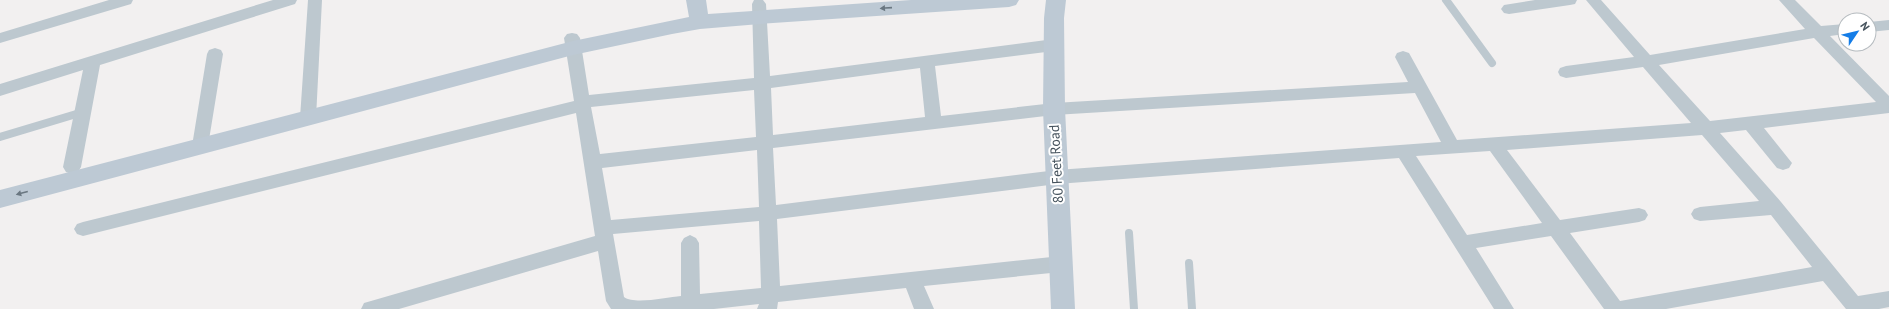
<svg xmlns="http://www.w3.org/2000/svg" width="1889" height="309" viewBox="0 0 1889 309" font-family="'PT Sans',sans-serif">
<rect width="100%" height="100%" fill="#f2f0f0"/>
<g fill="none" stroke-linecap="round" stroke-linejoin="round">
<path stroke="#bdc8cf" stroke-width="8" d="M1446 0 1492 63
M0 137 83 112
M1129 233 1134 309
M1189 263 1192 309"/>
<path fill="#bdc8cf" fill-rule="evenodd" d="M109 0H133L131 4 0 43V33Z
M273 0H297L295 4 100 65 81 167 78 172 72 174 66 172 63 167 83 70 0 96V84Z
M308 0H322L316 118 314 122 308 124 302 122 300 118Z
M754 0H763L766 4 770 76 1054 39 1059 41 1062 45 1059 49 1054 51 935 66 941 116 1054 103 1408 82 1395 57 1397 53 1403 51 1409 53 1457 140 1691 123 1643 67 1566 78 1560 76 1558 72 1560 68 1566 66 1634 57 1586 0H1601L1650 55 1805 29 1779 0H1795L1821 26 1845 24V34L1830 36 1889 96V113L1764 128 1792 163 1789 168 1783 170 1777 168 1746 130 1720 133 1781 202 1858 296 1889 291V307L1879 309H1846L1823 281 1666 309H1604L1551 236 1476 248 1514 309H1494L1399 158 1057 184 777 219 780 286 1061 256 1068 258 1070 264 1068 270 1061 272 924 286 934 309H914L906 288 778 302 777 309H757L759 304 714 309H611L606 301 598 251 399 309H361L364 303 371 301 595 236 576 113 83 236 77 234 74 229 77 224 83 222 574 101 564 38 567 34 572 33 577 34 580 38 589 95 754 78 752 4ZM1814 38 1876 102 1710 121 1659 65ZM920 68 925 117 773 135 771 88ZM754 90 756 137 600 154 591 107ZM1415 93 1441 142 1057 170 776 205 773 148 1054 115ZM1702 135 1759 201 1700 207 1694 209 1691 214 1694 219 1700 221 1771 215 1812 267 1620 301 1570 233 1639 222 1645 220 1648 215 1645 210 1639 208 1560 220 1507 150ZM757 150 759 207 611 220 602 168ZM1490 151 1542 223 1467 235 1416 156ZM759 221 761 288 700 294 699 243 696 238 690 235 684 238 681 243V296C667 297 635 305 624 297L613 234Z
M1535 0H1577L1575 4 1570 5 1509 14 1504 13 1501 9 1504 5Z
M1889 20V30L1869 32V22Z
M215 48 221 50 223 54 208 146 206 151 200 153 194 151 192 146 207 54 209 50Z"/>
<path fill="#bdc9d4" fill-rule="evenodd" d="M686 0H706L708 14 911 0H1019L1016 5 1009 7 760 24 700 29 672 34 573 55 0 208V190L573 41 689 17Z
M1046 0H1066L1064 18 1065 109 1075 309H1051L1043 109 1044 18Z"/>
</g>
<defs><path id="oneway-solid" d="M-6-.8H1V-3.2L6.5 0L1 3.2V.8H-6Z"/></defs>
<g fill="#6a7781">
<use href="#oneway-solid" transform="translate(886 8) rotate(176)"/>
<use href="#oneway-solid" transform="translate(22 193) rotate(165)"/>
</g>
<g text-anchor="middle" stroke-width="4" stroke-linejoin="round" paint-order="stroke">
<g font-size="14" fill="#47545e" stroke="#fff">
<text transform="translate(1056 164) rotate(-93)" y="5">80 Feet Road</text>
</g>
</g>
<g transform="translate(1857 32) rotate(55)"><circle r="19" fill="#ffffff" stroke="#b5bbbf"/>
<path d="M0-3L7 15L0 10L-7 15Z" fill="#157de7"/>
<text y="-6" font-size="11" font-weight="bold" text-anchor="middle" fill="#47545e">N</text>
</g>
</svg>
